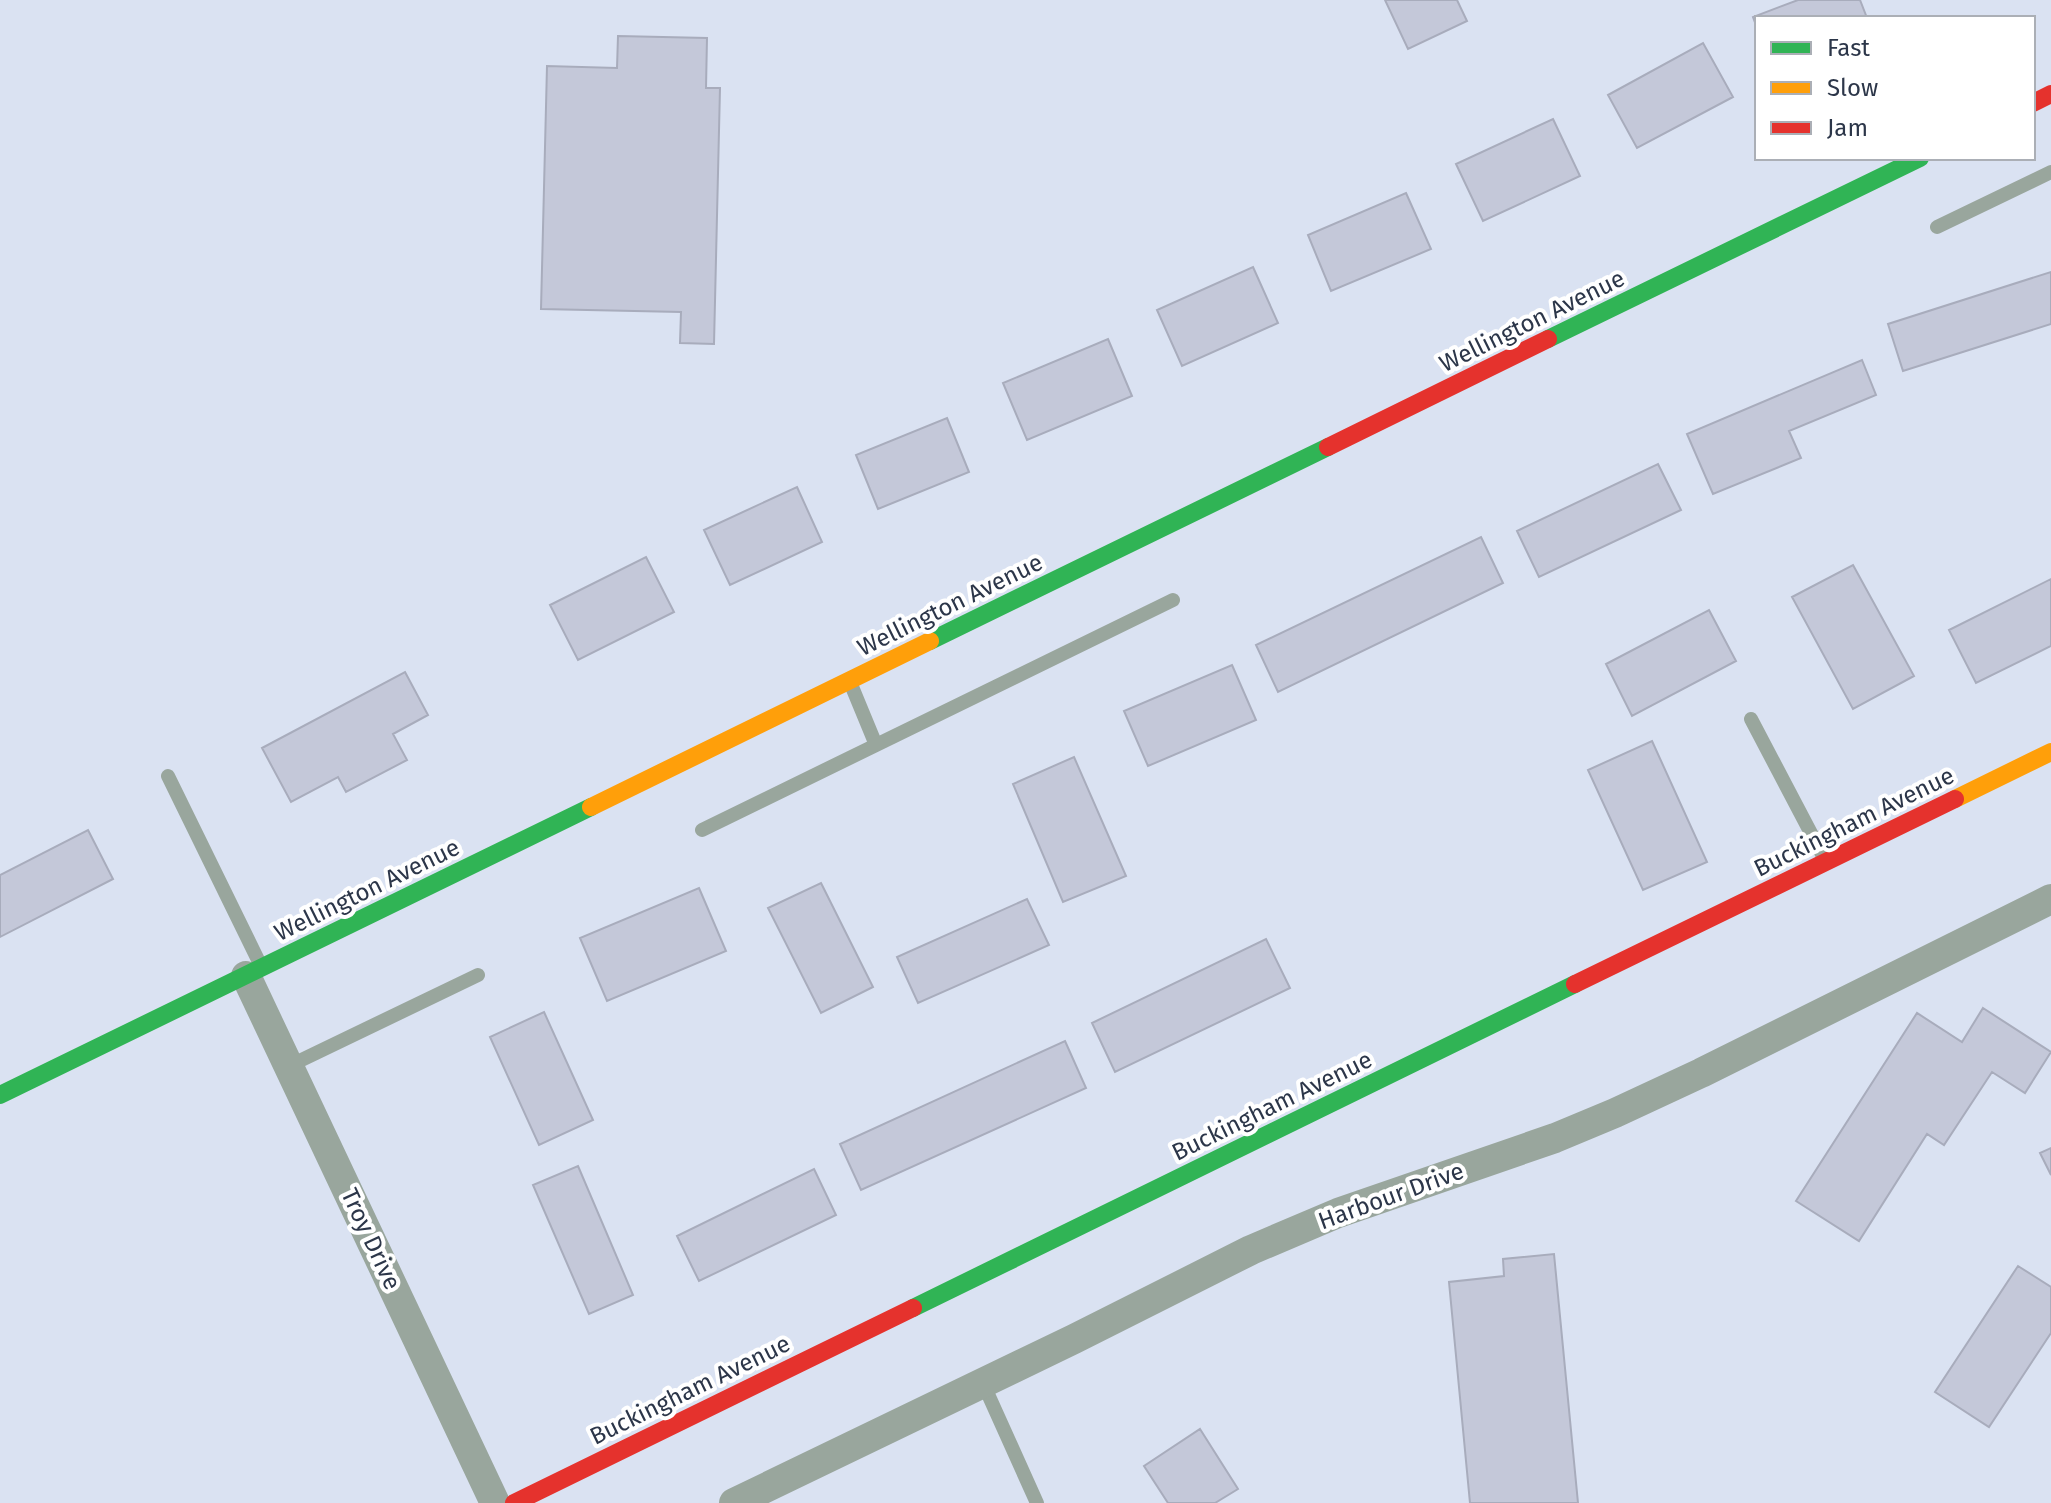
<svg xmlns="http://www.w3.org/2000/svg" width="2051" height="1503" viewBox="0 0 2051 1503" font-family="'Fira Sans',sans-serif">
<rect width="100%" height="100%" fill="#dae2f2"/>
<path fill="#c4c8d9" stroke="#a8acbc" stroke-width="2" d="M1385 0H1457L1467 21 1408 49Z
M1798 0H1860L1867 18H1757V28L1753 17Z
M618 36 707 38 706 88H720L714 344 680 343 681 312 541 309 547 66 617 68Z
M1703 43 1733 97 1637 148 1608 95Z
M1553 119 1580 176 1483 221 1456 164Z
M1406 193 1431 249 1331 291 1308 235Z
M1253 267 1278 323 1182 366 1157 310Z
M2051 272V324L1903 371 1888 324Z
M1108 339 1132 396 1027 440 1003 383Z
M1862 360 1876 395 1789 431 1801 458 1713 494 1687 434Z
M947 418 969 472 878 509 856 455Z
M1658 464 1681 510 1539 577 1517 531Z
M797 487 822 542 730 585 704 530Z
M1481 537 1503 583 1278 692 1256 645Z
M646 557 674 612 578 660 550 605Z
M1853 565 1914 676 1853 709 1792 597Z
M2051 579V646L1976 683 1949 630Z
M1709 610 1736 661 1632 716 1606 664Z
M1232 665 1256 720 1148 766 1124 711Z
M405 672 428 715 393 734 407 760 346 792 338 777 291 802 262 748Z
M1652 741 1707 862 1643 890 1588 770Z
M1074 757 1126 876 1063 902 1013 784Z
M88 830 113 879 0 937V875Z
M821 883 873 987 821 1013 768 908Z
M699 888 726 951 607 1001 580 938Z
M1027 899 1049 945 918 1003 897 957Z
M1266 939 1290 988 1115 1072 1092 1023Z
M1983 1008 2051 1052 2025 1093 1992 1072 1944 1145 1927 1134 1859 1241 1796 1201 1917 1013 1962 1042Z
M544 1012 593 1120 539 1145 490 1037Z
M1065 1041 1086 1088 861 1190 840 1144Z
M2051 1148V1175L2040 1153Z
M578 1166 633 1295 589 1314 533 1185Z
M814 1169 836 1215 699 1281 677 1236Z
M1554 1254 1578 1503H1470L1449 1282 1504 1276 1503 1259Z
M2018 1266 2051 1287V1333L1989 1427 1935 1392Z
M1200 1429 1238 1489 1215 1503H1168L1144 1466Z"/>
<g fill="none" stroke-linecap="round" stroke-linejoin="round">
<path stroke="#99a69d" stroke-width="14" d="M1937 227 2051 172
M850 682 876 745
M1751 719 1824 858
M168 776 261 966
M702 830 1173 600
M289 1066 478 975
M983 1383 1037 1503"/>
<path stroke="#99a69d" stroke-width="30" d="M246 976 495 1503
M734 1503 1074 1339 1251 1250 1338 1213 1555 1138 1615 1113 1701 1073 2051 899"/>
<path stroke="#30b455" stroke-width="18" d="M1548 339 1920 158
M930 641 1328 447
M0 1095 591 807
M913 1308 1575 984"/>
<path stroke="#ff9f0a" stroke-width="18" d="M1955 799 2051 752
M591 807 930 641"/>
<path stroke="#e5322d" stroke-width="18" d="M2033 103 2051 94
M1328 447 1548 339
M1575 984 1955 799
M514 1503 913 1308"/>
</g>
<g text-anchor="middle" stroke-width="8" stroke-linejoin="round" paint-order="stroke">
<g font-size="24" fill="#2c3649" stroke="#fff">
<text transform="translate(1532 321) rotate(-26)" y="8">Wellington Avenue</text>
<text transform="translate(950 605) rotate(-26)" y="8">Wellington Avenue</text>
<text transform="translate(1854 822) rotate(-26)" y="8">Buckingham Avenue</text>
<text transform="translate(367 890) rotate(-26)" y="8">Wellington Avenue</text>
<text transform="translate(1272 1106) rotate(-26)" y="8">Buckingham Avenue</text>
<text transform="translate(1391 1196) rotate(-20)" y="8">Harbour Drive</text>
<text transform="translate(371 1239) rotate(65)" y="8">Troy Drive</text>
<text transform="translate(690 1390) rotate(-26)" y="8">Buckingham Avenue</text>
</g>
</g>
<rect x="1755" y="16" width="280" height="144" fill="#ffffff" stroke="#abafb6" stroke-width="2"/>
<rect x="1771" y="42" width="40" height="12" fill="#30b455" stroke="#abafb6" stroke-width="2"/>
<text x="1827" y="56" font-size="24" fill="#2c3649">Fast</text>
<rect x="1771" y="82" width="40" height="12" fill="#ff9f0a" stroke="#abafb6" stroke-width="2"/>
<text x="1827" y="96" font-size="24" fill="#2c3649">Slow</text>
<rect x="1771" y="122" width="40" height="12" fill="#e5322d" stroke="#abafb6" stroke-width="2"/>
<text x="1827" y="136" font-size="24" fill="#2c3649">Jam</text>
</svg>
